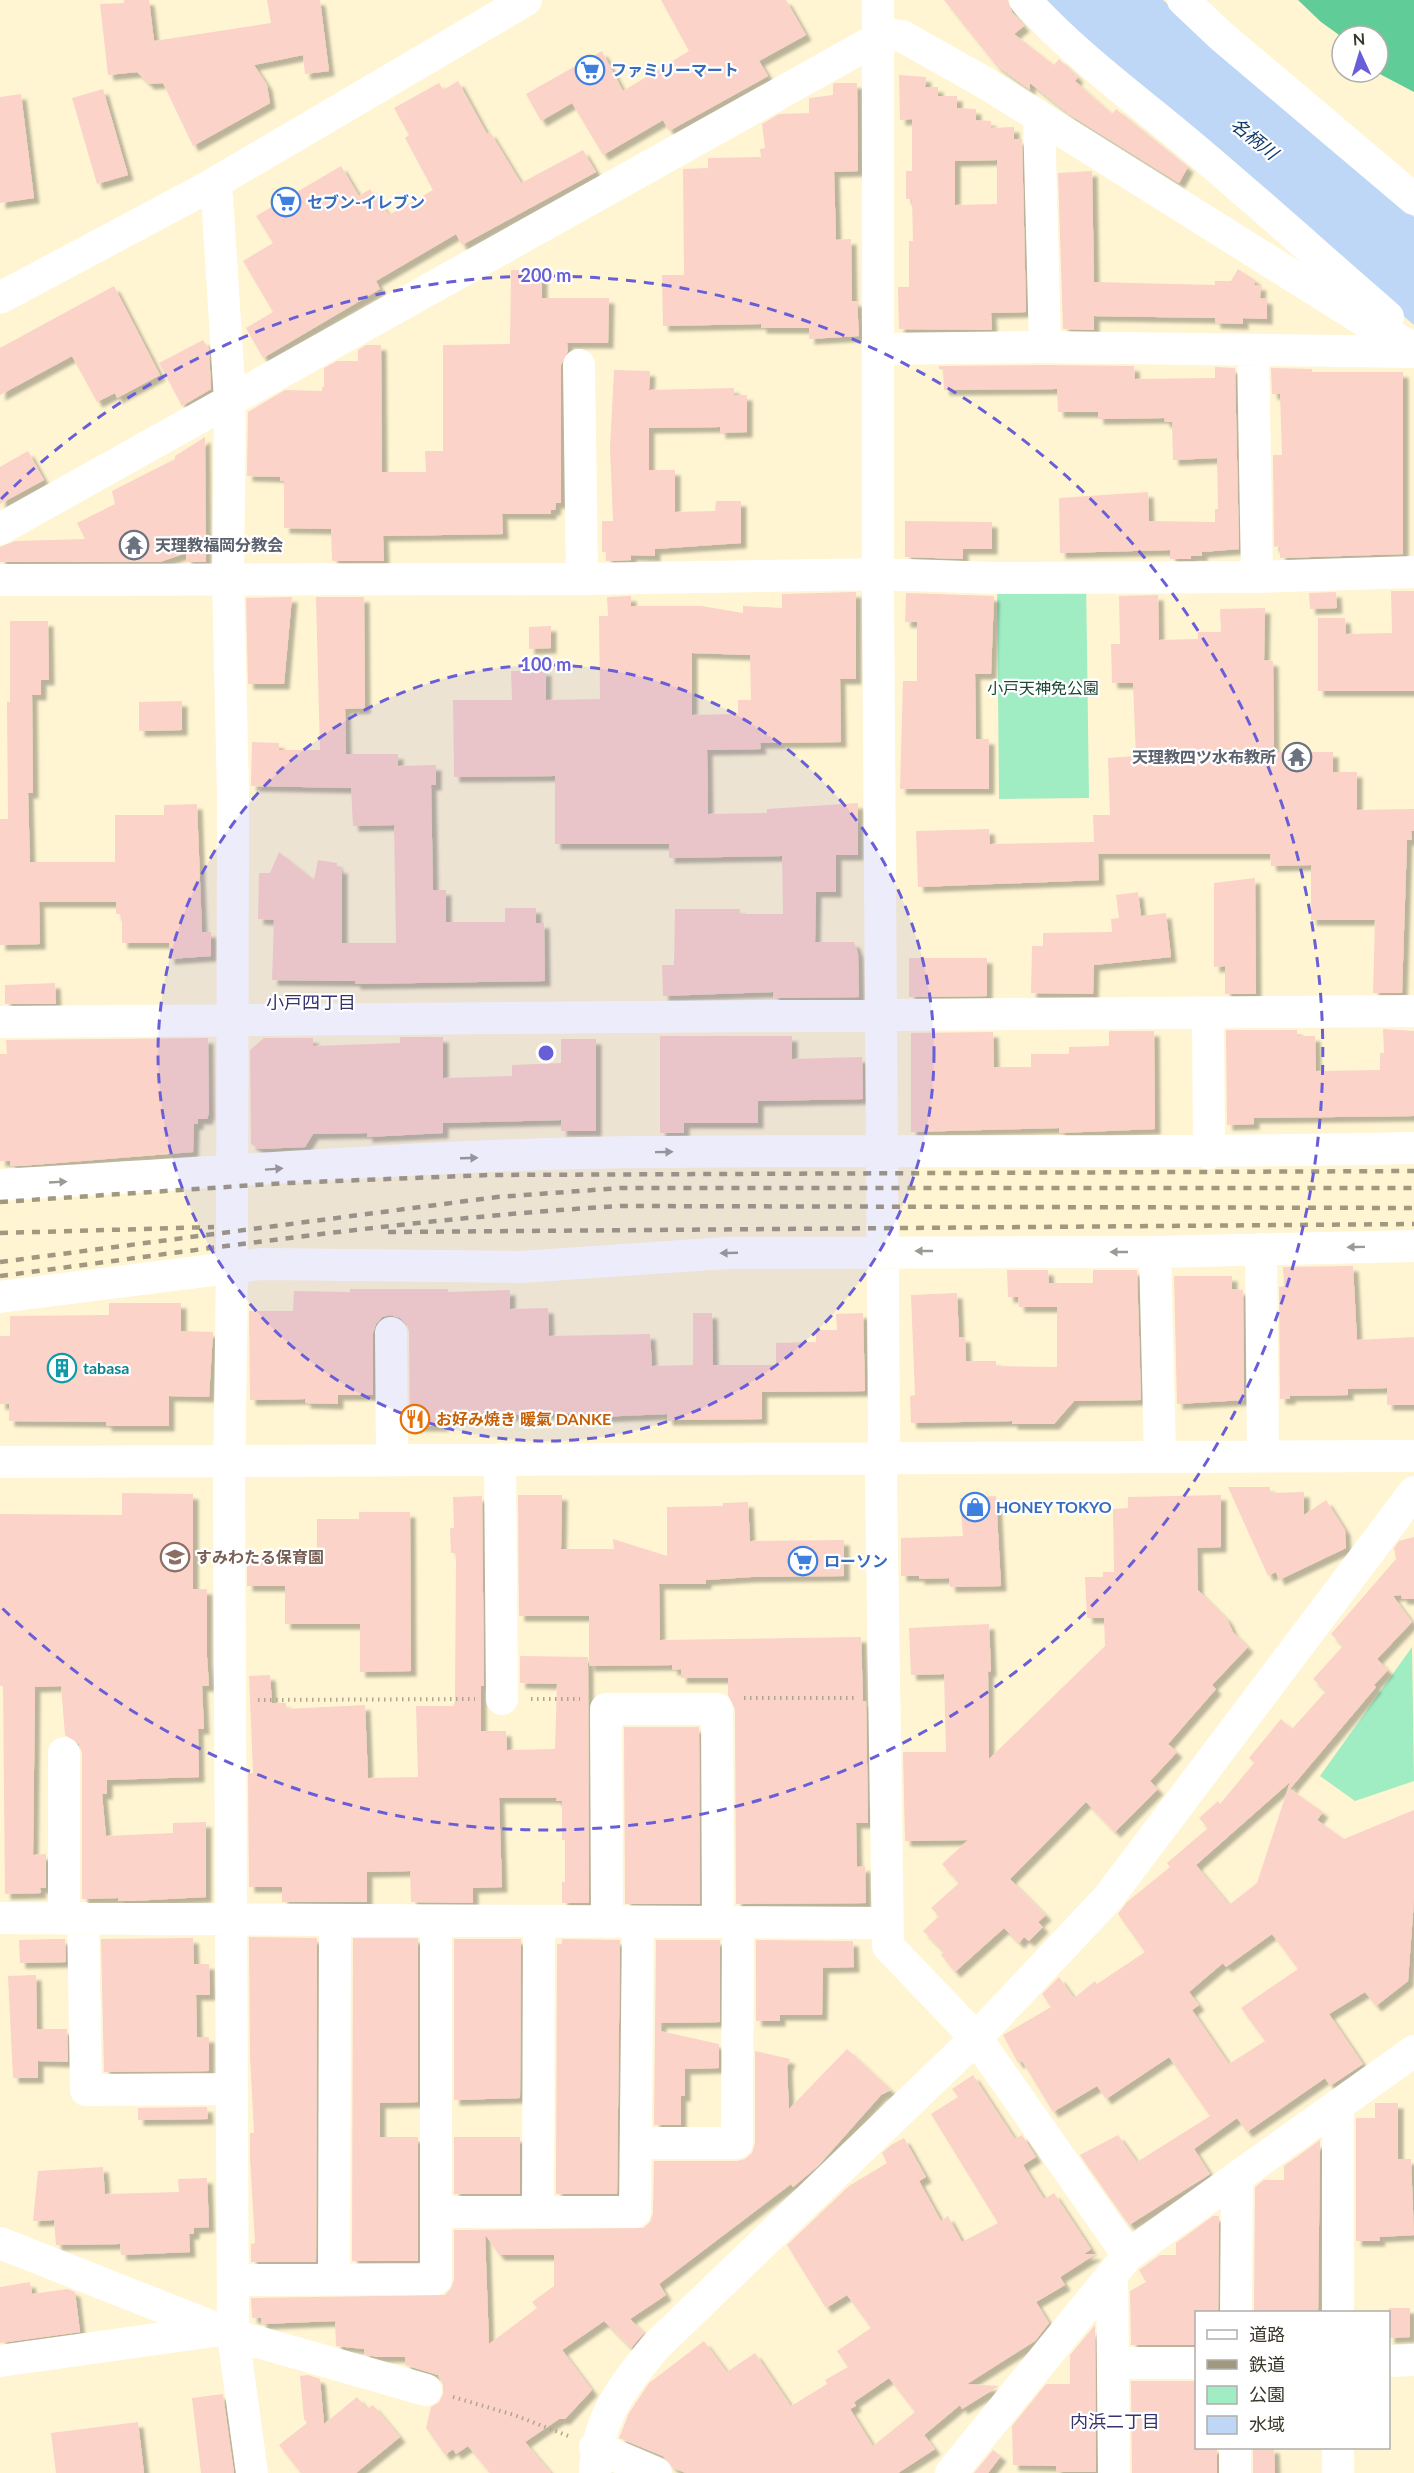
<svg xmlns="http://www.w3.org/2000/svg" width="1414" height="2473" viewBox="0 0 1414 2473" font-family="Lato,'Noto Sans JP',sans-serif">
<defs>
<filter id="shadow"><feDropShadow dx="5.5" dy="5.5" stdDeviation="1.5" flood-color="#0004"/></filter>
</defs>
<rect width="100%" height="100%" fill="#fff5d2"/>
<path fill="#a0ecc3" d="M1086 577 1089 798 999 799 997 578Z
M1412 1647 1414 1781 1355 1801 1320 1776Z"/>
<path fill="#60cc97" d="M1298 0H1414V92L1376 72 1378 36 1342 37 1321 22Z"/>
<path fill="#bed7f6" d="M1043 0H1163L1414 217V325L1195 138Z"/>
<path fill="#fbd3c9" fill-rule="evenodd" filter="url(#shadow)" d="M124 0H149L154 41 271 23 267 0H320L329 71 305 74 303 55 254 65 267 85 270 103 193 146 163 83 149 84 137 72 108 75 100 4 124 3Z
M661 0H786L806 35 759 61 768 76 669 131 663 120 603 155 572 103 541 121 526 94 602 51 623 91 689 51Z
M944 0H1008L1012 12 1024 26 1014 34 1054 65 1059 59 1078 77 1075 81 1112 114 1116 109 1188 167 1179 183 1070 115 1030 83V90L996 65Z
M899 75 926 77 925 87H938V96H957V108L976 109V120L991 121V128L1014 127V139H1022L1026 312 991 313 992 330 899 329 898 287H909V241H913L912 199H906V171H912V119L900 120ZM997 160V204L955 205V161Z
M458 81 487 134 490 132 521 183 583 150 596 172 462 245 456 234 376 281 380 289 263 358 246 328 273 312 243 261 273 243 256 216 341 166 359 196 370 189 389 215 433 190 405 138 409 135 394 108 439 83 443 90Z
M835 83H857L858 171 834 172 836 240 851 239 852 301H857L859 336 809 339V328H761V324L663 326 662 275H684L683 169 708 168V158L761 157 760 149 765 148 762 124 779 114 809 113V98L833 95V84Z
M103 89 128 175 97 184 72 98Z
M21 94 34 198 0 203V97Z
M1092 171 1094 282 1215 285V281H1231L1238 269 1255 280 1254 285H1261L1260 298 1267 299V319L1243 318V324L1215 323V318L1094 316V330L1063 329 1058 173Z
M511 270H542V298H609L608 343H567L568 351 561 365V503H556L555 510H551V514H502L503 534 383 536 384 561H332L331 529 284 528V481H280V477L247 476 248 412 285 390 322 391V387H324V368L337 361H358V350L366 345H381L382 472H426L425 451H443V345L510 344Z
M114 286 160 375 117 398 115 393 97 402 72 356 0 395V348Z
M203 340 209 349 211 389 182 406 159 363Z
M1045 365 1134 366 1135 379 1215 378V367L1235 368 1239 549 1202 552V556H1191V559H1170V550L1060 553 1059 498 1148 492 1149 521 1215 522V509H1218L1217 458 1173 460 1172 422H1165L1164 418 1098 419V412H1058L1057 389 944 390 943 370 939 369V366Z
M1271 368 1312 369V372H1403V554L1280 558V546L1274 547 1273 455H1282L1280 394H1272Z
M614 370 650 371 649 390 734 388V395H747V432L720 433V427L649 428V470H675V512L715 511 716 501H741V543L655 549V556L631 555V560L606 561V552H602V521H613L610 448Z
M205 437 206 562H186V553L160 562H0V547L15 541 85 539 77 523 115 504 112 491 175 459V456Z
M28 451 44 480 0 504V467Z
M905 521 992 522V549H963V559L905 557Z
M1391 591H1414V691H1318V618H1345L1346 634 1392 633Z
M856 592V679H840L841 742 760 743 761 749 707 750 708 814 767 813V809L858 803V855H836V892H816L815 942H854L858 953 859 997 773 998V992L663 996 662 965H674L675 909H740V914H783L782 856 669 858V844H555V776L454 777 453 700H512L511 671 546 670V700L600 699 599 616H608L607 597 631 596V606H701L743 613V606L782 608V594ZM692 653 750 655 751 700H738V714L692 715Z
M1336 592 1337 608 1310 609 1309 593Z
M906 593 994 596 991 674H975L976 739H989V789H900L903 681H917V622H905Z
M1158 595 1159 640 1198 639V632H1221L1220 609 1265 608 1264 660 1273 661 1274 752H1333V772H1357V810L1414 809V831H1411L1412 840H1407L1402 993H1373L1375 920H1311V865L1271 866 1270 854H1098L1099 880 918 887 916 831 989 829 990 844 1094 842 1093 815H1110L1108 758 1136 756 1133 683H1112L1111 644H1120L1119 596Z
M292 597 284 684H248L246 598Z
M316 597H364L365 708 345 709 346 754H398V766L436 765V785H431L433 890H446V922H505V908H536V923H544L545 981 355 984V981L272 980 274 920 258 919 259 873H270L279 852 314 880 318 860 337 863V868H342V943H396L394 825 353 826 351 788 251 786 252 742 279 743V750H320Z
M10 621H48L49 680H41V695H32L33 793H28L30 862H115V815H164V805L197 804 202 932H211V956L169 959V943H122V923L120 914H116V902H39L40 944 0 945V819H8L7 702H10Z
M551 626V648L529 649V627Z
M182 701V730L139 731V702Z
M1255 878 1256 994H1225V966L1214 967V883Z
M1138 892 1141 916 1166 913 1171 957 1094 965 1093 994 1031 993 1032 946H1043V933L1112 932 1111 919 1119 918 1116 895Z
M909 958H987V996L909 997Z
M55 983 56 1004H5V985Z
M1383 1029 1414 1031V1116L1254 1118V1124L1227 1125 1226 1030H1297V1036H1315L1316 1071 1380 1070V1053H1384Z
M1109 1031H1154L1155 1129 1059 1133V1128L911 1132V1033L993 1032 994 1067H1031V1054H1069V1047L1109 1046Z
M660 1036H792V1059L862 1057 863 1099 758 1101V1123H684V1133H660Z
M400 1037H443V1078L512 1076V1065L561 1063V1039H596V1131H561V1120L443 1123V1133L367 1137V1133L313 1134 305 1147 259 1149 251 1144 250 1050 264 1038H313V1046L400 1043Z
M208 1038 209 1113 207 1119H198V1124H194L193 1152 20 1166H10V1161H0V1054H7L6 1040Z
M1353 1266 1357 1340 1414 1337V1405H1387V1388L1348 1389V1395L1290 1396V1399H1280L1279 1287 1284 1286 1283 1267Z
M1007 1270H1048L1049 1283H1093V1270H1137L1141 1400 1074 1401 1054 1424H1012V1421L911 1423 910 1396 915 1395 911 1295 957 1293 959 1337H965L966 1361H996V1366L1057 1367V1307H1019L1018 1297H1008Z
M1174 1276H1232V1289L1243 1290 1244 1400 1177 1404Z
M350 1289H448V1292L510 1290V1309L548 1308 549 1336 650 1334 652 1366 693 1365V1313H712L713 1365H776V1343L816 1342V1330H837L836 1314 863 1313 865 1391 762 1392V1419L667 1420V1414L575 1418V1413L535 1414 443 1419V1426H410L409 1332 407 1324 400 1318 390 1315 382 1317 376 1324 373 1333V1395H338V1404L305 1403V1399L250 1400 249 1311H293L294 1291 350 1292Z
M109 1303H181V1331L213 1332 209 1397 169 1396V1426H106V1422L9 1421V1404H0V1336H10V1316L109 1315Z
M1228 1487H1270V1493L1304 1492V1515L1326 1500 1345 1530 1346 1548 1279 1580 1276 1572 1268 1576Z
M122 1493 193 1494V1589H207V1657L209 1686H202L204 1729H198L199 1777 107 1780V1794H102L106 1836 173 1833V1823L206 1822V1897L131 1901H118V1898L82 1899V1753L79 1744 65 1735 61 1686 35 1687 33 1855 46 1854V1888H40L41 1893 5 1894 3 1686H0V1514L122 1515Z
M518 1495H562L561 1549H614L613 1539 667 1556V1507L723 1506V1503L748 1502 750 1541 844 1540V1576L751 1577 706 1580V1584H659L660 1640 861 1637 863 1701H866L868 1823H856L857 1867 865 1866 866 1903 736 1904 735 1709 728 1695V1678H681V1669L672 1670V1665L589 1666V1616H519Z
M1221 1495V1547L1197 1548 1198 1590 1227 1619 1233 1632 1248 1647 1212 1685 1216 1689 1168 1744 1177 1752 1150 1781 1158 1789 1115 1832 1086 1802 1010 1879 1046 1915 1038 1922 1043 1927 1029 1941 1024 1937 1019 1943 1004 1928 955 1972 941 1955 944 1952 923 1931 939 1916 931 1908 959 1883 942 1864 968 1840 905 1841 903 1752H946L944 1674 911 1675 909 1628 989 1624 991 1671 988 1672 989 1759 1105 1646 1104 1618H1087L1085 1577H1103V1572H1114L1113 1509 1128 1508V1497Z
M482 1496 484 1686H481V1731H506L507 1750 555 1749 557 1684 520 1683V1656L588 1657 589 1903H562V1882H565V1840H562V1801H556L557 1798H499L502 1887 473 1888V1903L411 1902 410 1871 367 1872V1902H282V1887H249L248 1773H253L249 1676 270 1675 272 1703H286V1709L365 1705 368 1778 418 1777 416 1706H453L455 1702 456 1553H451L450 1528H454L453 1497Z
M996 1496 1001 1586 950 1587 949 1578 919 1579V1576H901V1538L963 1536 960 1498Z
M359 1512H410L411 1671 360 1672V1624H285V1586H247V1558H317V1519H359Z
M1414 1537V1599H1402L1401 1595 1393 1596 1412 1622 1377 1659 1388 1670 1374 1685 1376 1687 1290 1789 1323 1812 1317 1820 1344 1839 1414 1810V1900L1408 1981 1376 2006 1365 1992 1329 2014 1363 2064 1330 2086 1325 2078 1247 2132 1237 2118 1194 2149 1210 2174 1129 2225 1080 2155 1118 2135 1137 2162 1210 2116 1169 2057 1106 2099 1097 2086 1053 2112 1022 2061 1018 2063 1003 2035 1051 2007 1042 1994 1059 1977 1074 1998 1095 1981 1097 1984 1145 1952 1118 1914 1127 1902 1170 1867 1167 1863 1208 1828 1199 1818 1218 1801 1220 1804 1254 1763 1249 1758 1281 1719 1292 1729 1326 1691 1313 1679 1343 1646 1331 1634 1396 1559 1394 1548 1399 1541ZM1290 1782 1257 1883 1229 1905 1196 1865ZM1272 1934 1298 1969 1241 2008 1265 2041 1229 2064 1192 2010 1199 2005 1189 1992 1223 1963 1226 1967Z
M624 1727H699L700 1904H625Z
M249 1937 317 1938 316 2262H251V2244L255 2243 250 2158V2133H254L250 2057Z
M193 1938 194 1964H209L210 1995H196L197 2037H209V2071L104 2072 101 1939Z
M353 1938H418V2102L380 2103V2137H418V2261H352Z
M53 1939H65L66 1962 20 1963 19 1940Z
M454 1939H521L520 2098 454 2100Z
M562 1939 620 1940 617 2194H556L557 1944H562Z
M656 1940H720V2022L661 2023 660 2031 719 2044V2068L685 2069V2096H681V2125H654Z
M756 1940 853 1941 854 1967 823 1968 822 2015H780V2021H756Z
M36 1975 37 2029H67L68 2062 38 2061V2078H13L8 1976Z
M847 2049 891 2090 881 2095 818 2166 793 2187 791 2184 659 2284 666 2295 630 2319 644 2333 631 2348 604 2321 562 2350 592 2390 565 2419H559L525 2442 551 2473H490L468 2446 456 2454 453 2449 445 2455 426 2428 431 2407 439 2402 443 2394V2385L438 2375 405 2365V2357H377L364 2354V2349L336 2346 335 2321 261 2324V2318H252L251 2298 445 2295 451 2288 454 2280V2230L643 2228 650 2222 653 2213 654 2161H737L745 2159 752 2153 755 2143V2051L790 2059 787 2067 789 2109ZM485 2234 499 2255H554V2286L532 2302 537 2308 489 2344Z
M973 2075 1015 2139 1022 2135 1036 2157 1023 2165 1044 2199 1054 2193 1091 2249 1084 2254H1096L1060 2277 1065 2285 1036 2302 1049 2323 1035 2341 967 2384 999 2386 962 2409 960 2405 924 2435 935 2449 898 2473H686L673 2468 663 2456 619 2438 629 2413 649 2383 704 2341 727 2372 755 2353 791 2406 827 2384 825 2380 848 2367 837 2351 871 2328 847 2295 826 2308 787 2245 849 2186 887 2163 882 2153 891 2145 904 2138 926 2177 919 2181 941 2221 948 2216 962 2242 998 2223 931 2114 958 2097 952 2089ZM889 2378 915 2412 873 2446 850 2409 856 2406 854 2402Z
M1375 2103H1398V2159H1411L1414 2235 1379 2237 1380 2241H1356V2118H1375Z
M207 2107 208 2119 138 2120V2108Z
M454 2137H520V2194H454Z
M1320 2140 1318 2313 1254 2312 1255 2187 1264 2180H1284V2166Z
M103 2167 105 2194 179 2192 178 2179 207 2178 209 2227 194 2228V2234H189L190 2252 121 2255 120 2244 56 2245 54 2220 33 2221 38 2171Z
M1213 2216H1219L1218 2313H1197V2345H1131L1130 2291 1146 2282 1139 2270 1160 2255H1176V2243Z
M30 2282 32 2294 68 2289 75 2292 80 2332 0 2343V2287Z
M1389 2308H1410V2337L1389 2338Z
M1095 2325 1096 2472H1056V2466L1013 2465 1012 2426 1046 2384H1070V2355Z
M308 2375 320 2379 324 2424 357 2397 367 2409 373 2405 400 2437 356 2473H301L279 2445 307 2423 304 2419 300 2376Z
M1131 2381H1197V2448H1217V2473H1132Z
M223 2394 234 2473H201L192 2398Z
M138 2422 144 2473H56L51 2433Z
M1253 2448H1274L1275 2473H1253Z
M993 2450 1001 2456 988 2473H974Z"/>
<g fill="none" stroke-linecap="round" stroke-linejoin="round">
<path stroke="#afa78d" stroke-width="4" stroke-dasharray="1.5 4.5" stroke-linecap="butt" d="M744 1698H856
M531 1699H580
M258 1700 475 1699
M453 2397 514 2415 571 2437"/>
<path stroke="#fff" stroke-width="32" d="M878 0V594L884 1436 881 1480 888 1946 976 2038 1128 2255
M1025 0C1074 54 1133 97 1189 144 1256 200 1321 259 1388 317
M1183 0 1220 35 1414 199
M1039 117 1045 347
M208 187 217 197 230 400 228 578 233 795 232 1270 229 1485 233 2335 252 2473
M0 298 208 187 526 0
M878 349 1045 347 1414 352
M1253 351 1257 577
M579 365 582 579
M0 529 877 39 892 35 902 36 987 84 1376 328 1414 348
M0 580 582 579 878 574 997 578 1257 577 1414 572
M1208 1014 1209 1153
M0 1022 1414 1011
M0 1185C194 1174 388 1158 582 1153 859 1148 1137 1155 1414 1148
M1261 1249 1263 1456
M1155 1252 1160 1456
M0 1297 261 1264 521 1267 726 1253 1155 1252 1414 1246
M391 1333 392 1459
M500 1459 502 1699
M0 1462 1414 1456
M0 1918 887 1923
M83 1918 86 2090 232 2089
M64 1919V1753
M607 1922 606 1709H717L718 1922
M636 2143H737L738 1923
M538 2211 539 1922
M436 2212H635L638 1922
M0 2243 233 2335 426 2390
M1112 2275 1114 2473
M334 2279 335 1921
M233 2280 436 2279V1922
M1236 2312 1237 2178
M1338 2312V2106
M0 2361 221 2330
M1388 2361 1414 2360
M1113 2363H1196
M595 2447 656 2473
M1338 2448V2473
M595 2473C596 2419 623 2386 656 2346L976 2038 1108 1898 1414 1492
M951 2473 1128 2255 1414 2051
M1235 2473V2448"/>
<path stroke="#a09980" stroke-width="4.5" stroke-dasharray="8 8" stroke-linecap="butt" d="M0 1202 286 1183 489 1175 1414 1171
M388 1232 1414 1224
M0 1233 214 1227
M0 1262 497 1197 621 1188H1414
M0 1276C207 1249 413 1218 621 1206L1414 1208"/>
</g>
<defs><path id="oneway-solid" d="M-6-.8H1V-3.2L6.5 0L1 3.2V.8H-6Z" transform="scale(1.5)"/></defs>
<g fill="#9c9a94">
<use href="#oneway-solid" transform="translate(664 1152) rotate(-1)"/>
<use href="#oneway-solid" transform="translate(469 1158) rotate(-2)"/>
<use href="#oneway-solid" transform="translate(274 1169) rotate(-4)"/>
<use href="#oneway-solid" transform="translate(58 1182) rotate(-3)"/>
<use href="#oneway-solid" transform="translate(1356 1247) rotate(179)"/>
<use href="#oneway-solid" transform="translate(924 1251) rotate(-180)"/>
<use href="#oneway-solid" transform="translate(1119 1252) rotate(-180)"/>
<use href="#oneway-solid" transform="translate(729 1253) rotate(178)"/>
</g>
<circle cx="546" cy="1053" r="388" fill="#685fd8" fill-opacity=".12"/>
<g fill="none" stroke="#685fd8" stroke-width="3" stroke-dasharray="10 8">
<circle cx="546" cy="1053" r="388"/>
<path d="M1 499A777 777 0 1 1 1 1607"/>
</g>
<defs>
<g id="supermarket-ring" transform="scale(1.5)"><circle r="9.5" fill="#fff" stroke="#3f7fe0" stroke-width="1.5"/><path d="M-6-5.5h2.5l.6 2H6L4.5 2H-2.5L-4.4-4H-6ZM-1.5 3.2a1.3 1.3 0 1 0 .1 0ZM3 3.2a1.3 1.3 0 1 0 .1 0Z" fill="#3f7fe0"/></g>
<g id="temple-ring" transform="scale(1.5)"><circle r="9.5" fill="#fff" stroke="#6b7280" stroke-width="1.5"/><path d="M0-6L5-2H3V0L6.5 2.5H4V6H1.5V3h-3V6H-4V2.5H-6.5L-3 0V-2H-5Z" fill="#6b7280"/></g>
<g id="building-ring" transform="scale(1.5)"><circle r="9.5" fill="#fff" stroke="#0f9aa8" stroke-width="1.5"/><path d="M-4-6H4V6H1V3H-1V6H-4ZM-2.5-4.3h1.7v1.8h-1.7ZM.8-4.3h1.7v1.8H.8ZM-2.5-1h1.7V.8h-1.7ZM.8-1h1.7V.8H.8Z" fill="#0f9aa8"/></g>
<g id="restaurant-ring" transform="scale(1.5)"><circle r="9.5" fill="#fff" stroke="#e8710a" stroke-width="1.5"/><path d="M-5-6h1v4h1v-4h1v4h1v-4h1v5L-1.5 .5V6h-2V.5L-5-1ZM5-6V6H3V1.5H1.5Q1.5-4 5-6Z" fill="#e8710a"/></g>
<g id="shop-ring" transform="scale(1.5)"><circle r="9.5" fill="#fff" stroke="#3f7fe0" stroke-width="1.5"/><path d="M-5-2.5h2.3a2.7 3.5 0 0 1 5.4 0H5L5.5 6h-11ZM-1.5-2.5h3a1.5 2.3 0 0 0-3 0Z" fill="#3f7fe0"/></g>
<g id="school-ring" transform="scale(1.5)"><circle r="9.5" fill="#fff" stroke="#8d6e63" stroke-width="1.5"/><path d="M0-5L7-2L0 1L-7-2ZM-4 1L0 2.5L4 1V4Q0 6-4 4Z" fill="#8d6e63"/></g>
</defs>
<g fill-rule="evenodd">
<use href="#supermarket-ring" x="590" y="70"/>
<use href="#supermarket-ring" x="286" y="202"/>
<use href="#temple-ring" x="134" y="545"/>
<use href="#temple-ring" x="1297" y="757"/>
<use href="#building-ring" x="62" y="1368"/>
<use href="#restaurant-ring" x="415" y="1419"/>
<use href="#shop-ring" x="975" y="1507"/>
<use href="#school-ring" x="175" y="1557"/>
<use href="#supermarket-ring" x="803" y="1561"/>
</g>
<g text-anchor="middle" stroke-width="4.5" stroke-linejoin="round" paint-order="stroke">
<g font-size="16" font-weight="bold" fill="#366cbe" stroke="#fff" text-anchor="start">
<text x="611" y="76">ファミリーマート</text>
<text x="307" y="208">セブン-イレブン</text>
<text x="996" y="1513">HONEY TOKYO</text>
<text x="824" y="1567">ローソン</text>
</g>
<g font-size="16" font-weight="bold" fill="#5b616d" stroke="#fff" text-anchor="start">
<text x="155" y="551">天理教福岡分教会</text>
<text x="1276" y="763" text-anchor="end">天理教四ツ水布教所</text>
</g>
<g font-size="16" fill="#1c4833" stroke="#fff">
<text x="1043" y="694">小戸天神免公園</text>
</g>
<g font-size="16" font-weight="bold" fill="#0d838f" stroke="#fff" text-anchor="start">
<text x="83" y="1374">tabasa</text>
</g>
<g font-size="16" font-weight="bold" fill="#c56008" stroke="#fff" text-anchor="start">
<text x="436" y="1425">お好み焼き 暖氣 DANKE</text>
</g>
<g font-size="16" font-weight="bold" fill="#785e54" stroke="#fff" text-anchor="start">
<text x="196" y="1563">すみわたる保育園</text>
</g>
<g font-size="18" font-style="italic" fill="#103b6a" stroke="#fff">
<text transform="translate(1254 139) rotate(39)" y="6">名柄川</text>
</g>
<g font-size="18" fill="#36336e" stroke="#fff">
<text x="311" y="1009">小戸四丁目</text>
<text x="1115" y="2428">内浜二丁目</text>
</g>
</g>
<circle cx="546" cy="1053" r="9" fill="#685fd8" stroke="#fff" stroke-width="3"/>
<g font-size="18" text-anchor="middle" font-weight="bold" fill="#685fd8" stroke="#fff" stroke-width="4.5" stroke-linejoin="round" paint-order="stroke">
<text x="546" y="282">200 m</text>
<text x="546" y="671">100 m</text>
</g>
<rect x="1195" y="2311" width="195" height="138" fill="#ffffff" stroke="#b0afa9" stroke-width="1.5"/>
<rect x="1207" y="2330" width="30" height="9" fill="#ffffff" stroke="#b0afa9" stroke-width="1.5"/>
<text x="1249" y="2341" font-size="18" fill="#3a3628">道路</text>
<rect x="1207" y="2360" width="30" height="9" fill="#a09980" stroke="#b0afa9" stroke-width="1.5"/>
<text x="1249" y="2371" font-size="18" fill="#3a3628">鉄道</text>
<rect x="1207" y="2386" width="30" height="18" fill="#a0ecc3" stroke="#b0afa9" stroke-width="1.5"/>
<text x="1249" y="2401" font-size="18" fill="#3a3628">公園</text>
<rect x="1207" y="2416" width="30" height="18" fill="#bed7f6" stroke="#b0afa9" stroke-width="1.5"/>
<text x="1249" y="2431" font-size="18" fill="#3a3628">水域</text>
<g transform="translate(1360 54) rotate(356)"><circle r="28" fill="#ffffff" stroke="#b0afa9" stroke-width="1.5"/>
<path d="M0-4.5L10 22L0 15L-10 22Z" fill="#685fd8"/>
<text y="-9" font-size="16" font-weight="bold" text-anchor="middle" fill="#3a3628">N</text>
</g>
</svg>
